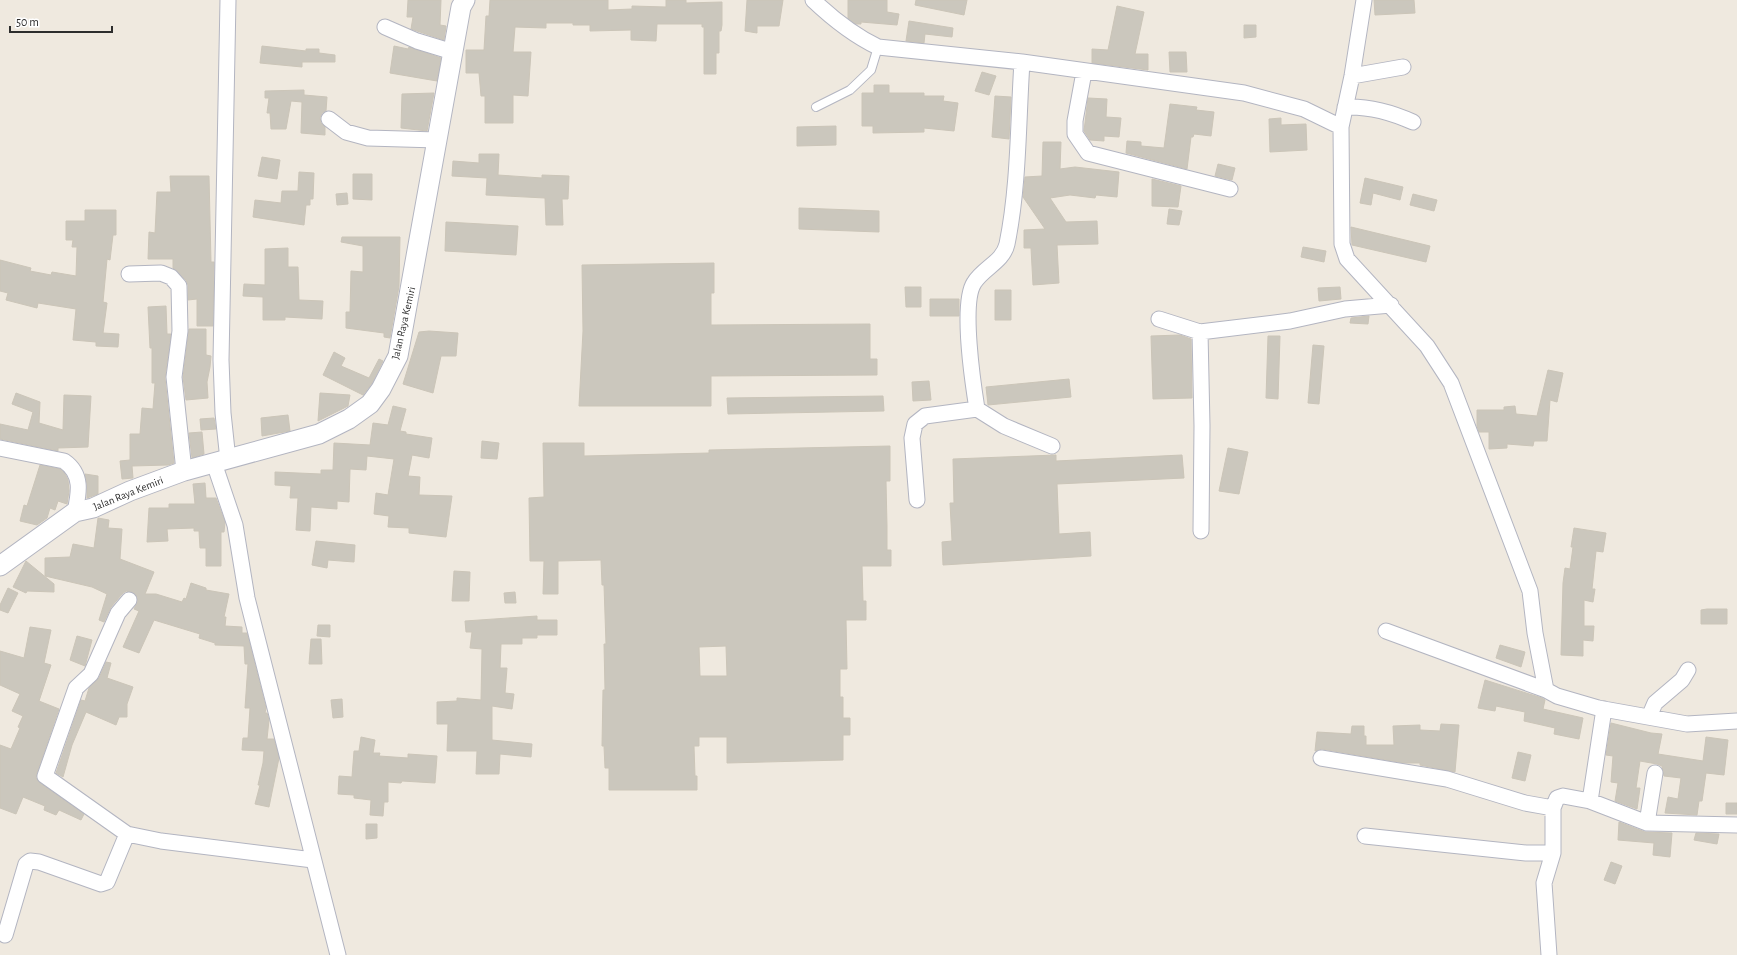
<svg xmlns="http://www.w3.org/2000/svg" width="1737" height="955" viewBox="0 0 1737 955" font-family="'Alegreya Sans',sans-serif">
<rect width="100%" height="100%" fill="#efe9df"/>
<path fill="#cbc7bd" stroke="#cbc5b8" fill-rule="evenodd" d="M408 0H441L440 25 446 26 444 40 411 29 413 17H407Z
M490 0H608V10L632 9V6L666 7V0H686V3L722 2V25L721 31H719V53H716V74H704V27H702V24H657L656 41 631 40V30L590 31V25H573V23H546V28L515 27 513 52H531L528 96 513 95V123H485V96H481L479 73H466V50H484L486 16H489Z
M747 0H783L779 26H757V33L745 31Z
M848 0H887V12L899 14 897 25 861 22V24H855L848 18Z
M916 0H967L964 15 915 5Z
M1374 0H1414L1415 13 1375 15Z
M1117 6 1144 12 1135 54H1148V70L1092 63V49L1108 50Z
M909 21 953 28 952 37 925 34 924 43 906 41Z
M1244 25H1256V37L1244 38Z
M262 46 306 51V49H319V53L335 55V62H302V67L260 63Z
M394 46 408 49 409 47 441 58 437 81 390 73Z
M1169 52H1186L1187 72H1170Z
M982 72 996 76 989 95 975 91Z
M874 85H889V93H924V96H944L943 101 958 103 954 131 924 128V132L873 133V126H862V93H874Z
M304 90V95L327 97 326 111 322 113 320 118 321 123 325 127V135L301 133 302 102 291 101 286 129H271L270 113H267L269 98H265V91Z
M434 93 427 131 401 128 402 94Z
M995 96 1011 97 1009 139 992 137Z
M1088 98 1107 99 1106 117 1121 118 1119 137 1104 136V141L1090 140 1084 131Z
M1170 104 1197 107 1196 110 1214 112 1211 136 1194 134 1193 137H1191L1187 169 1126 153 1127 141 1141 142V146L1164 148Z
M1281 118V125L1306 124 1307 150 1270 152 1269 119Z
M836 126V145L797 146V127Z
M1043 142H1061L1060 169 1075 167 1119 172 1117 197 1096 195 1095 198 1070 195 1050 198 1066 222 1097 221 1098 244 1057 245 1059 283 1033 285 1031 248H1024V230L1045 229 1023 197 1025 177 1042 176Z
M479 154H499L498 175 542 178V175L569 176 568 199H562L563 225H546L545 198 486 195 487 178 452 176 453 161 479 163Z
M262 157 280 160 277 179 258 176Z
M1218 164 1235 168 1232 180 1215 176Z
M299 172 314 173 313 199H310V205H306L304 225 253 217 255 200 281 203 282 191H298Z
M353 174H372V200L353 199Z
M170 176H209L211 262H214L213 326H197V299L188 300V285L186 280 173 268V259H148L149 232 155 233 157 192H171Z
M1365 178 1403 187 1400 200 1373 193 1371 205 1360 203Z
M1152 179 1181 186 1178 207 1152 206Z
M347 193 348 204 337 205 336 194Z
M1413 194 1437 200 1434 211 1410 205Z
M799 208 879 211V232L799 229Z
M1169 209 1182 211 1179 225 1167 224Z
M85 210H116V235H113L110 260 107 259 103 302 107 303 103 333 119 334 118 347 96 346V342L73 340 76 309 38 303 37 308 6 300 8 293 0 291V260L31 268 30 271 51 275 52 272 76 276 77 247H72L73 240H66V221H85Z
M446 222 518 226 516 255 445 251Z
M1351 227 1430 246 1426 262 1352 245Z
M342 237H400L399 286 390 338 384 337V333L346 328V312H350L351 271 363 272V246L341 242Z
M1303 247 1326 251 1324 262 1301 257Z
M288 248V267H298L299 300 323 301 322 319 285 317V320H263V297L243 296 244 284 265 285V249Z
M714 263V293H711V325L870 324V359H877V375L711 376V406H579L583 331 582 265Z
M905 287H921V307H906Z
M1340 287 1341 299 1319 301 1318 288Z
M995 290H1011V320H995Z
M930 299H959V316H930Z
M166 306 167 334H171L165 378 174 463 168 465 132 466 133 478 122 479 120 461 130 460V434H140L142 408 153 409 155 383H152V348H150L148 307Z
M1369 316 1368 324 1350 323 1351 318Z
M189 329H206V355L211 356 210 367 207 382 208 398 186 400 183 377Z
M429 331 458 333 456 356H441L433 393 403 384 419 332Z
M1180 335 1191 339 1192 398 1153 399 1151 336Z
M1268 336H1280L1278 399 1266 398Z
M1313 345 1324 346 1319 404 1308 403Z
M334 352 345 358 341 366 369 378 379 359 383 361 372 383 363 395 323 375Z
M1548 370 1563 373 1557 402 1550 400 1547 441H1534L1533 446 1507 444V448L1489 449V432H1479L1477 426V410H1504V407L1515 406 1516 414 1537 416Z
M1069 379 1071 397 988 405 986 387Z
M929 381 931 400 913 401 912 382Z
M16 393 40 402 39 423 63 430 64 395 91 396 88 447 58 448V451L0 439V424L28 430 33 412 12 404Z
M320 393 350 395 348 406 318 421Z
M883 396 884 411 728 414 727 398Z
M393 406 406 409 400 431 406 432V434L432 438 429 458 412 455 408 476 420 477 419 495 452 496 446 537 409 533V528L388 527 389 516 374 514 376 493 388 495 394 459 367 456 366 470 350 469 349 502 337 501V509L311 507 310 531 296 530 298 498H290L291 486 275 485V472L321 474V470H333L334 443 370 445 373 423 388 425Z
M288 415 290 431 262 436 261 418Z
M214 418 216 429 201 430 200 419Z
M202 432 204 454 192 458 189 433Z
M482 441 499 443 497 459 481 458Z
M543 443H584V456L709 453V450L890 446V481H886L887 526V550H891V566H862L863 601H866V620H846L847 669H840V697H843V718H850V735H843V760L727 763V737H699V746H694L695 776H697V790H609V768H605L604 746H602L603 690H605L604 644H606L604 585H602L601 560 558 561V594H543L544 561H530L529 498 544 497ZM726 646 727 676H700L699 647Z
M1228 448 1248 452 1239 494 1219 491Z
M1056 455V461L1182 455 1184 478 1057 484 1059 534 1090 532 1091 556 943 565 942 542 952 541 950 503H954L953 459Z
M40 465 60 469 64 472 68 480 69 491 67 504 58 501 55 510 50 508 47 518 37 525 20 521 24 505 27 506Z
M85 474 98 476V494L87 498V484Z
M205 483 206 498H216L225 522 224 532H221V566H206V548H200L199 531H194V528L167 529 168 541 147 542 149 508H169V504H195L193 484Z
M98 518 109 520 108 528 122 529 120 559 154 572 145 594H156L182 602 184 598 186 599 191 583 206 588V590L229 594 224 617H226L225 626 242 627V633H247L266 708 265 713H267L269 720 267 739H274L279 758 269 807 255 804 260 785H258L263 763 264 751 242 750 243 738H248L250 708H245L248 664H245L244 646 215 645V643L199 638 200 634 154 620 139 653 123 647 139 611 134 609 138 601 134 593 126 591 122 594 111 607 104 622 99 620 107 594 92 587 45 576V558L70 557 73 544 94 548Z
M1574 528 1606 533 1603 552 1596 551 1592 589H1595L1593 602 1584 600V626H1594L1593 641 1583 640V656L1561 655 1563 583 1565 568 1570 569 1573 547H1571Z
M316 541 355 545 354 562 328 560 327 568 312 565Z
M26 561 54 584V592L27 591 26 593 13 587Z
M454 571 470 572 469 601H452Z
M8 588 18 593 8 613 0 610V605Z
M515 592 516 603H505L504 593Z
M1707 609H1727V624H1701V610Z
M537 616V620H557V635H537V638H522V644H501L500 668H507L505 693 514 694 512 709 492 706V740L532 744 531 757 500 754 499 774H476L477 751H447L448 724H437V702L457 701V698L481 700 482 649 470 648 472 632H466L465 621Z
M318 625H330V637L317 636Z
M30 627 51 630 44 663 51 665 39 701 59 709 37 773 36 778 40 783 84 814 81 820 59 810 56 815 44 810 45 806 23 797 16 814 0 808V745L11 749 20 728 18 727 23 716 12 711 20 694 0 685V651L24 658Z
M77 636 92 640 85 666 70 660Z
M311 639H321L322 664H309Z
M1500 645 1525 652 1521 667 1496 658Z
M106 662 111 663 107 678 133 687 127 704V717H119L116 725 86 712 72 745 63 777 56 773 81 700 85 701 89 688 99 678Z
M1485 680 1542 698 1545 700 1543 709 1583 718 1579 739 1554 734 1555 728 1524 721 1525 712 1496 706 1495 711 1478 708Z
M342 699 343 717 333 718 331 700Z
M1611 723 1651 733 1662 734 1658 754 1703 761 1706 737 1728 740 1724 775 1706 773 1702 801H1699L1697 815 1665 813 1668 797 1678 799 1681 778 1664 776 1662 766 1657 764 1640 761 1636 788H1640L1637 809 1615 801 1618 783 1611 782 1613 756 1606 755Z
M1441 724 1459 725 1455 772 1420 765V763H1404L1322 749 1315 751 1317 732 1351 734 1352 726H1364V736H1366V745H1394L1393 726 1420 725V730L1440 731Z
M361 737 375 740 373 753H380L379 756 408 758V754L437 756 435 783 402 781 401 783 388 782V802H384L383 816 370 815 371 800 354 798V795L338 794 339 776 352 777 354 751H359Z
M1518 752 1531 755 1525 781 1512 778Z
M1726 803H1737V814H1726Z
M1619 822 1645 832 1672 833 1670 857 1653 855 1654 843 1618 840Z
M366 824H377V838L366 839Z
M1696 833 1719 834 1717 844 1694 840Z
M1611 862 1622 866 1615 884 1604 880Z"/>
<g fill="none" stroke-linecap="round" stroke-linejoin="round">
<g stroke="#b3b5c1" stroke-width="10">
<path id="service" d="M816 107 850 90 871 70 878 47"/>
</g>
<g stroke="#b3b5c1" stroke-width="17">
<path id="minor" d="M228 0 221 360 223 413 228 460
M813 0C833 19 853 35 878 47L1022 62 1244 93 1304 109 1341 127
M1364 0 1352 76 1341 127 1342 244 1347 259 1427 346 1451 383 1530 591 1535 633 1546 690 1557 696 1598 708 1687 724 1737 721
M385 27 417 41 453 52
M1084 72 1075 121V134L1088 153 1230 189
M1352 76 1403 67
M1345 107C1369 106 1391 112 1413 122
M329 119 346 132 368 138 437 140
M129 274 161 273 171 277 179 286 180 331 174 377 184 471
M1159 319 1200 332 1290 321 1345 309 1391 305
M1200 332 1202 426 1201 531
M977 409 1004 426 1052 446
M0 448 64 461C83 474 79 493 75 512
M214 463 235 525 247 598 338 955
M917 500 912 438 915 424 925 416 977 409C973 384 961 303 974 283 983 268 1003 262 1007 244 1019 185 1018 122 1022 62
M129 600 118 613 91 674 76 688 45 776 127 834 161 841 313 860
M1386 631 1546 690
M1649 717 1655 703 1682 680 1688 670
M1321 758 1447 779 1525 803 1553 808
M1590 801 1604 709
M1647 823 1655 773
M1365 836 1526 853H1553V808L1557 798 1563 796 1590 801 1647 823 1737 825
M5 935 26 864 30 861 39 862 101 884 107 882 127 834
M1549 955 1544 883 1553 853"/>
</g>
<g stroke="#b3b5c1" stroke-width="21">
<path id="tertiary" d="M0 566 75 512 93 508 130 491 184 471 319 434 349 419 370 404 381 389 398 356 461 7 465 0"/>
</g>
<use href="#service" stroke="#fff" stroke-width="8"/>
<use href="#minor" stroke="#fff" stroke-width="15"/>
<use href="#tertiary" stroke="#fff" stroke-width="19"/>
</g>
<g text-anchor="middle" stroke-width="3.5" stroke-linejoin="round" paint-order="stroke">
<g font-size="11" fill="#2d2d2d" stroke="#fff">
<text transform="translate(403 323) rotate(-77)" y="4">Jalan Raya Kemiri</text>
<text transform="translate(128 493) rotate(-22)" y="4">Jalan Raya Kemiri</text>
</g>
</g>
<path d="M10 26v6h102v-6" fill="none" stroke="#2d2d2d" stroke-width="2"/>
<text x="16" y="26" font-size="12" fill="#2d2d2d" stroke="#ffffff" stroke-width="3" paint-order="stroke">50 m</text>
</svg>
